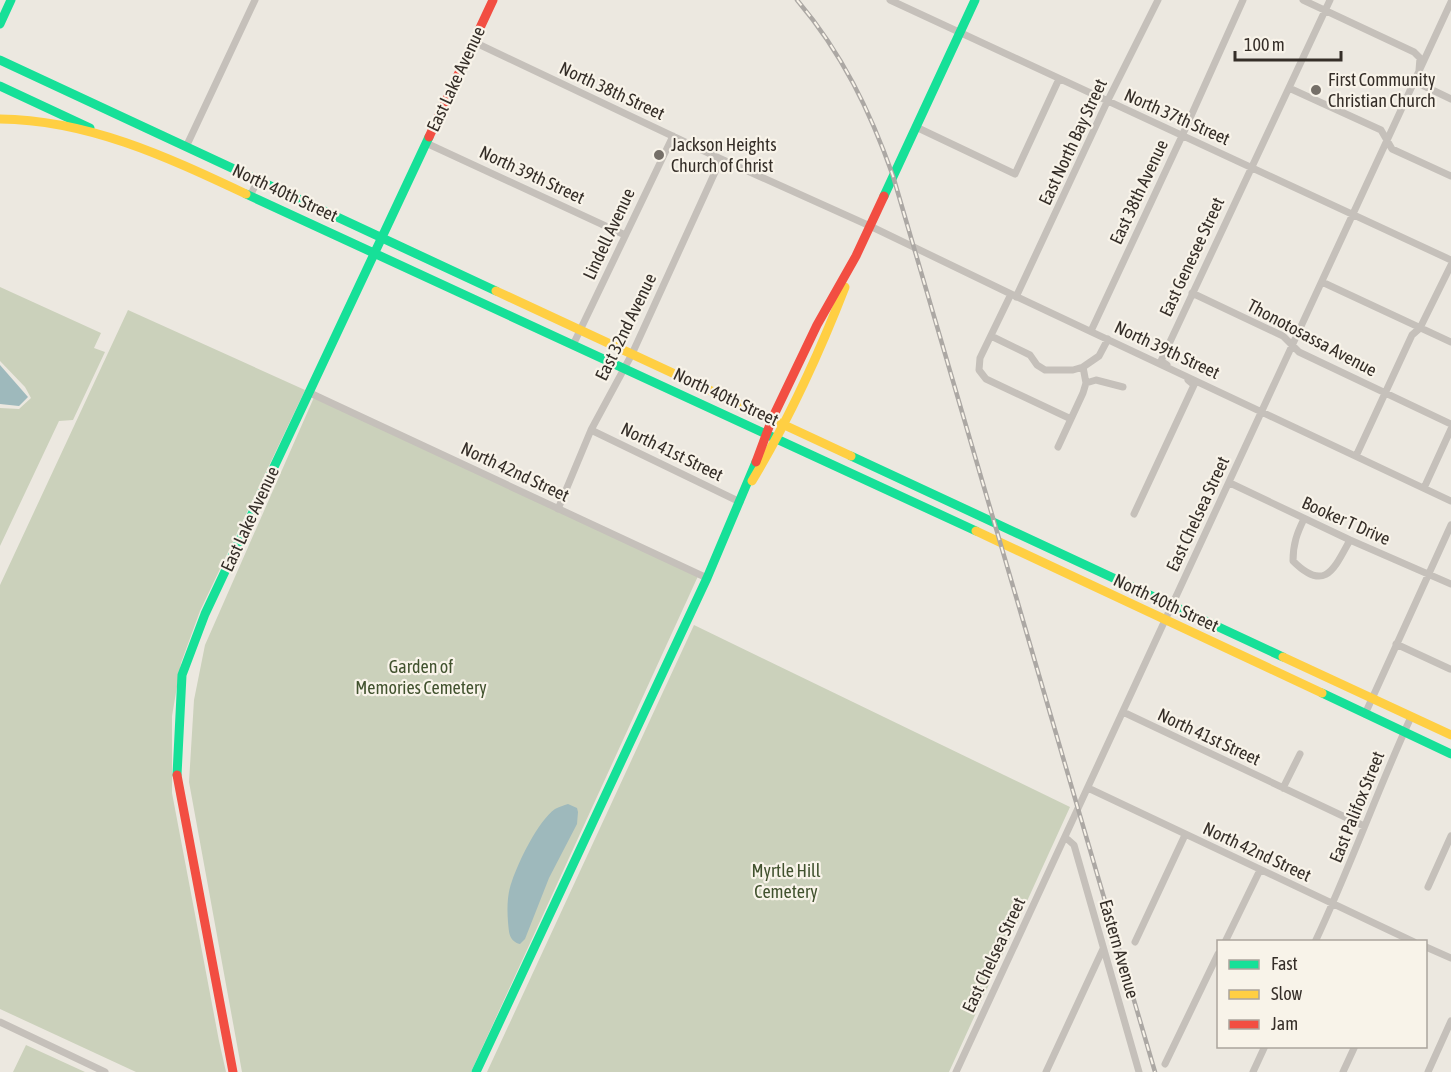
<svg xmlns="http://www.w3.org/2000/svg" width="1451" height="1072" viewBox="0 0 1451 1072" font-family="'Asap Condensed',sans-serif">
<rect width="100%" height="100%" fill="#ece8e0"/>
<path fill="#cbd1bb" d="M0 287 101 333 94 348 105 352 73 420 59 421 0 546V408L19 409 31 398 25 387 0 361Z
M128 310 305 390 200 611 181 663 172 716V793L219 1041 226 1072H136L0 1009V585Z
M315 395 699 574 471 1072H242L189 782 194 700 205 645Z
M694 625 1070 807 949 1072H487Z
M26 1045 85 1072H13Z"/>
<path fill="#9eb9bc" d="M0 365 28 397 19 406 0 404Z
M568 804 577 808 578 812 577 824 549 878 525 939 520 944C509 941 509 933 508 922 507 909 507 894 512 881 519 861 538 821 555 809 559 807 564 805 568 804Z"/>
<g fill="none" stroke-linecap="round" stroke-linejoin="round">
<path stroke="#c5c0ba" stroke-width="7" d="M890 0 1451 260
M1303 0 1414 52 1420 58 1418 82 1422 85 1451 99
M474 42 721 159 870 226 1011 294 1451 501
M1289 88 1381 130 1392 149 1451 176
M916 127 1015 174 1059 79
M426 143 625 235
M186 147 255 0
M250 196 258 180
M1322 282 1451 342
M1192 293 1283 336 1299 352 1451 424
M1011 294 980 358 979 370 986 379 1071 419
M1016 297 1107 102 1158 0
M1091 331 1182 136 1243 0
M991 336 1030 355 1037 365 1045 370H1073L1083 367 1099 356 1108 339
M573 345 673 136
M1167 365 1161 361 1330 0
M1086 383 1096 380 1123 387
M310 393 707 578
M591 430 740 502
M1058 447 1083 393 1086 383 1083 367
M1356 456 1412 335 1420 328 1451 265
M1230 483 1350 540 1451 584
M1424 488 1451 429
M558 509 591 430 632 354 721 159
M1134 514 1194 385 1188 380
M1304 519C1297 533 1293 544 1293 561 1325 593 1334 569 1350 540
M1396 644 1450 669
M1123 712 1364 826
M1365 714 1451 525
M1088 788 1414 942
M1283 788 1300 754
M1065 837 1074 845 1139 1072
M1428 887 1451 836
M1135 942 1185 835
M1225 942 1260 870
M1315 942C1350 868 1377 791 1411 717
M1426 947 1451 958
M0 1022 105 1072
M1165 1064 1218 954
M956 1072 1451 2
M1046 1072 1103 949
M1253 1072 1265 1046
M1343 1072 1355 1046
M1428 1072 1451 1021"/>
<path stroke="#16e098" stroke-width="9" d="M0 24 11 0
M0 60 496 291
M0 86 90 128
M246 194 976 531
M884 196 975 0
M851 456 1283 657
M1322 693 1451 754
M177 775 182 675 205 614 429 137
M476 1072 707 578 756 462"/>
<path stroke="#ffcf43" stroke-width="9" d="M0 119C89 120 167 157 246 194
M496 291 851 456
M752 481C789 419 819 354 845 287
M976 531 1322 693
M1283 657 1451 735"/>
<path stroke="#f24e42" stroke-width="9" d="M429 137 493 0
M756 462 772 419 817 325 856 256 884 196
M177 775 233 1072"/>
<g stroke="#aca8a4" stroke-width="4.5">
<path id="rail" d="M797 0C842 53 870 111 893 176L1155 1072"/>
</g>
<use href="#rail" stroke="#f8f3e9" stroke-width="2" stroke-dasharray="7" stroke-linecap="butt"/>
</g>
<g fill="#756f68" stroke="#f8f3e9" stroke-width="2">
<circle cx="1316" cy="90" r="6"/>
<circle cx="659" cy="155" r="6"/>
</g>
<g text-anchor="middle" stroke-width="4.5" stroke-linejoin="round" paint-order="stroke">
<g font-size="18" fill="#352e28" stroke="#f8f3e9">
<text transform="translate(456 79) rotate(-65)" y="6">East Lake Avenue</text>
<text transform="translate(612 91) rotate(25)" y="6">North 38th Street</text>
<text transform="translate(1177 117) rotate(24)" y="6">North 37th Street</text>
<text transform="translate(1073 142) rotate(-65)" y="6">East North Bay Street</text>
<text transform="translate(532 175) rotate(25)" y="6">North 39th Street</text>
<text transform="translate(1139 192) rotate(-65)" y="6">East 38th Avenue</text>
<text transform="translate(285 193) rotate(25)" y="6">North 40th Street</text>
<text transform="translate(609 234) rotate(-65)" y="6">Lindell Avenue</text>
<text transform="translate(1192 257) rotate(-65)" y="6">East Genesee Street</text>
<text transform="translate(626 327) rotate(-64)" y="6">East 32nd Avenue</text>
<text transform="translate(1312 338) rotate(28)" y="6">Thonotosassa Avenue</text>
<text transform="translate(1167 350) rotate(25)" y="6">North 39th Street</text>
<text transform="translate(726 397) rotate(25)" y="6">North 40th Street</text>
<text transform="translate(672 452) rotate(26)" y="6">North 41st Street</text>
<text transform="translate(515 472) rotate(25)" y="6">North 42nd Street</text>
<text transform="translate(1198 514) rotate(-65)" y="6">East Chelsea Street</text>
<text transform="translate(250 519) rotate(-65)" y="6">East Lake Avenue</text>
<text transform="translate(1346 521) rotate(24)" y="6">Booker T Drive</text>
<text transform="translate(1166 603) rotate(25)" y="6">North 40th Street</text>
<text transform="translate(1209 737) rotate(25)" y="6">North 41st Street</text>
<text transform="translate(1357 807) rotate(-68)" y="6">East Palifox Street</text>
<text transform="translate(1257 852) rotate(25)" y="6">North 42nd Street</text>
<text transform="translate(1119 949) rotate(74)" y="6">Eastern Avenue</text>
<text transform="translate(994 955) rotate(-65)" y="6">East Chelsea Street</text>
</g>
<g font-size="18" fill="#352e28" stroke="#f8f3e9" text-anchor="start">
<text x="1328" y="86">First Community<tspan x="1328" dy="21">Christian Church</tspan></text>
<text x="671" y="151">Jackson Heights<tspan x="671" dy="21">Church of Christ</tspan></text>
</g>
<g font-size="18" fill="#41522e" stroke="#f8f3e9">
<text x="421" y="673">Garden of<tspan x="421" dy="21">Memories Cemetery</tspan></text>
<text x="786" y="877">Myrtle Hill<tspan x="786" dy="21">Cemetery</tspan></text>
</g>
</g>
<rect x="1217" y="940" width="210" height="108" fill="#f8f3e9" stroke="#aaa49c" stroke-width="1.5"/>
<rect x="1229" y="960" width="30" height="9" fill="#16e098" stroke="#aaa49c" stroke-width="1.5"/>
<text x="1271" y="970" font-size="18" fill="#352e28">Fast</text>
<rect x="1229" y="990" width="30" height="9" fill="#ffcf43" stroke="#aaa49c" stroke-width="1.5"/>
<text x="1271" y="1000" font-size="18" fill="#352e28">Slow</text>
<rect x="1229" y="1020" width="30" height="9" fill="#f24e42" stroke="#aaa49c" stroke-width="1.5"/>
<text x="1271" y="1030" font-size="18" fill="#352e28">Jam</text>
<path d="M1235 51v9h106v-9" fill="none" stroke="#352e28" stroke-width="3"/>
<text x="1244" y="51" font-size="18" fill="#352e28" stroke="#f8f3e9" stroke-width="4.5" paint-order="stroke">100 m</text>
</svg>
